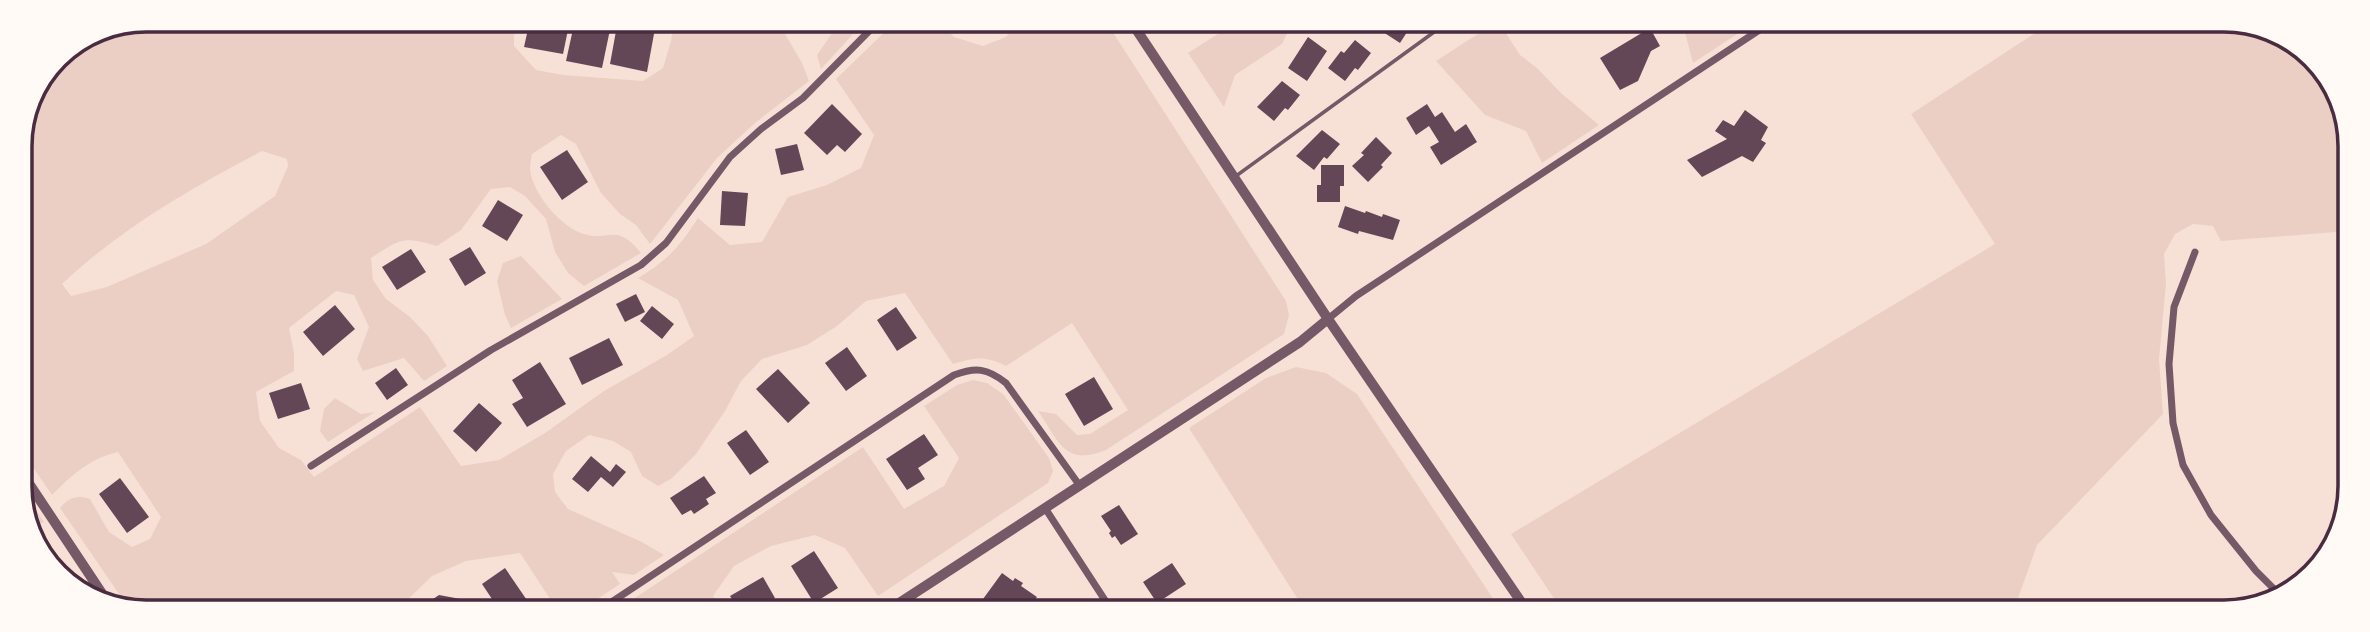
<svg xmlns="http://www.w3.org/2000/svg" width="2370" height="632" viewBox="0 0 2370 632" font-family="Commissioner,sans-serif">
<rect width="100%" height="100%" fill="#f7e1d7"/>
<path fill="#ebcfc5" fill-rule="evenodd" d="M145 19 505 20 514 35V46L536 70 563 75 643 81 663 68 671 41 674 20H777L802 63 809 81 755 123 717 158 650 244 636 225 620 214 601 193 576 144 561 135 532 154C531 160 529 169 531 175 537 198 561 227 584 234 610 242 616 222 641 253L584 286 568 273 555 252 546 219 525 196 510 187 491 189 461 230 437 246C402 236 402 238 371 258L373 280 386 299 410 317 428 336 447 366 424 381 404 358 363 371 357 359 369 327 354 295 336 291 289 328 294 353V371L256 392 260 421 279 448 301 460 314 477 420 407 461 466 499 460 545 433 604 391 667 355 694 336 678 300 638 278C668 260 679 247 698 218L730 245 762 242 788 197 827 185 861 168 874 135 836 79 897 20H938L954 37 983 46 1006 37 1020 20H1105L1286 301 1289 315 1284 334 1106 450C1064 467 1059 441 1038 411L1056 414 1077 435 1090 434 1128 410 1072 323 1006 366C984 355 975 358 953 364L905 293 866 301 837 326 807 345 762 359 741 381 725 411 696 454 671 479 658 486 642 476 631 452 613 441 589 435 566 451 553 474 555 492 568 509 642 542 664 555 634 575 612 572 620 584 579 611H558L520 553 466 561 432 576 396 611 130 610 60 508C70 497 76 495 90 499L109 532 132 547 150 539 161 517 118 452C89 459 72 475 52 495L21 450 20 137 56 56 97 29ZM262 151 287 159 288 166 275 196 206 244 107 287 71 296 62 284C120 229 191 188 262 151Z
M841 20H866L821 69 817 55Z
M1238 21H1293L1282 44 1235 75 1224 107 1188 53Z
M1498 21 1520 55 1537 68 1561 93 1599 125 1542 163 1526 131 1485 115 1436 61Z
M1682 21H1757L1693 63Z
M2052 22H2250L2314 56 2348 120V231L2221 241 2213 226 2193 224 2175 234 2164 254 2166 284 2159 359 2163 414 2037 545 2013 612H1563L1511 534 1995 244 1911 114Z
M521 256 562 299 511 328 505 315 497 281 503 263Z
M1296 367 1326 373 1357 394 1502 612H1306L1189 428 1266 378Z
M973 380 987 383 1003 394 1049 458 1053 471 1048 483 878 596 845 548 815 535 771 546 734 566 713 596 723 611H615L863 447 904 509 944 486 959 458 924 406 957 385Z
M335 398 361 414 375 412 328 442 320 431 324 409Z
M22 489 44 522 30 528 22 512Z"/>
<path fill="#644757" d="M530 20H570L563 54 524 47Z
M575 20H612L602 68 566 61Z
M618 20H640L656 23 647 72 610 64Z
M792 20H817L801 32Z
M958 20H978L966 29Z
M1390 21H1419L1412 31 1409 29 1400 43 1383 32Z
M1650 28 1660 46 1651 51 1638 81 1620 90 1600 58Z
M1308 37 1327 51 1307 81 1288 68Z
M1355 40 1371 53 1358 70 1355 68 1345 81 1328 68 1341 51 1344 53Z
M1282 81 1300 95 1288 110 1285 108 1274 121 1257 107Z
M832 104 862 134 845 152 837 145 827 155 804 133Z
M1427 104 1435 117 1442 112 1455 132 1466 124 1477 142 1441 165 1430 147 1439 142 1429 126 1416 135 1406 118Z
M1745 110 1768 127 1761 140 1766 143 1753 162 1742 156 1702 177 1687 160 1727 139 1715 131 1723 120 1734 126Z
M1322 130 1340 144 1327 159 1324 157 1314 170 1296 156Z
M1376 137 1392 153 1381 165 1383 167 1368 182 1352 166 1364 155 1361 153Z
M797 144 804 170 781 175 775 149Z
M567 150 588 182 562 200 540 167Z
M1321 165H1344V186H1340V202H1317V185H1321Z
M722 191 748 193 745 226 720 225Z
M498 200 523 215 507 241 482 226Z
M1345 206 1365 213 1366 211 1382 217 1383 214 1400 220 1393 240 1359 231 1358 234 1338 227Z
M470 247 486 273 465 286 449 259Z
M411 249 426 272 397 290 382 267Z
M636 294 645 312 625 322 616 304Z
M335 305 355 329 323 356 303 332Z
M652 306 674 324 662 339 640 321Z
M896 307 917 338 897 351 877 320Z
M609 338 623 365 582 385 569 358Z
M847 347 867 376 846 391 825 363Z
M540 362 566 404 527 427 512 404 523 398 512 380Z
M396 368 408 385 387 400 375 383Z
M778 369 810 403 788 423 756 389Z
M1094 377 1113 409 1084 426 1065 394Z
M301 383 310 409 278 419 269 393Z
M479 403 502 423 476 452 453 431Z
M746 430 769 462 750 475 727 443Z
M924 434 938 455 918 468 925 479 907 490 886 459Z
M591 456 610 472 616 464 626 472 613 487 601 477 588 492 572 479Z
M704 476 716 493 706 499 709 504 694 514 691 510 682 515 670 498Z
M120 478 149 517 127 533 99 494Z
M1119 505 1138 534 1121 545 1115 536 1112 538 1109 533 1111 531 1101 516Z
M814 551 838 588 814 603 791 566Z
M1172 563 1186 584 1157 603 1143 582Z
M505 568 533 609 531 611H500L482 584Z
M1002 573 1013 581 1015 578 1023 583 1021 586 1037 597 1026 611H1000L983 599Z
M763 577 775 598 759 607 757 602 739 611 730 596Z
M439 595 466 600 464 611H415Z"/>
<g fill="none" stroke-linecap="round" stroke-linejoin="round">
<path stroke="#755966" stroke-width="3.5" d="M1236 176 1441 27"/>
<path stroke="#755966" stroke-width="7" d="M2195 252 2174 307 2169 364 2173 423 2183 465 2211 515 2256 571 2279 594
M1328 319 1356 296 1773 21
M311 466 491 350 641 265 666 243 730 157 761 129 803 98 880 20
M1045 508 1112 611
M598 611 954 375C976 367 987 368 1006 383L1080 486"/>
<path stroke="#755966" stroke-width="10" d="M1130 20 1328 319 1528 612
M22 473 109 604
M887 611 1300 342 1328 319"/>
</g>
<path d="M0 0H2370V632H0ZM146 32H2224A114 114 0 0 1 2338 146V486A114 114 0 0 1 2224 600H146A114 114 0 0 1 32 486V146A114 114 0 0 1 146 32Z" fill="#fffaf5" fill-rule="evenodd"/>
<path fill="none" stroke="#4a2c40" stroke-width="3.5" d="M146 32H2224A114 114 0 0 1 2338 146V486A114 114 0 0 1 2224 600H146A114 114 0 0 1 32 486V146A114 114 0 0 1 146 32Z"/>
</svg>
